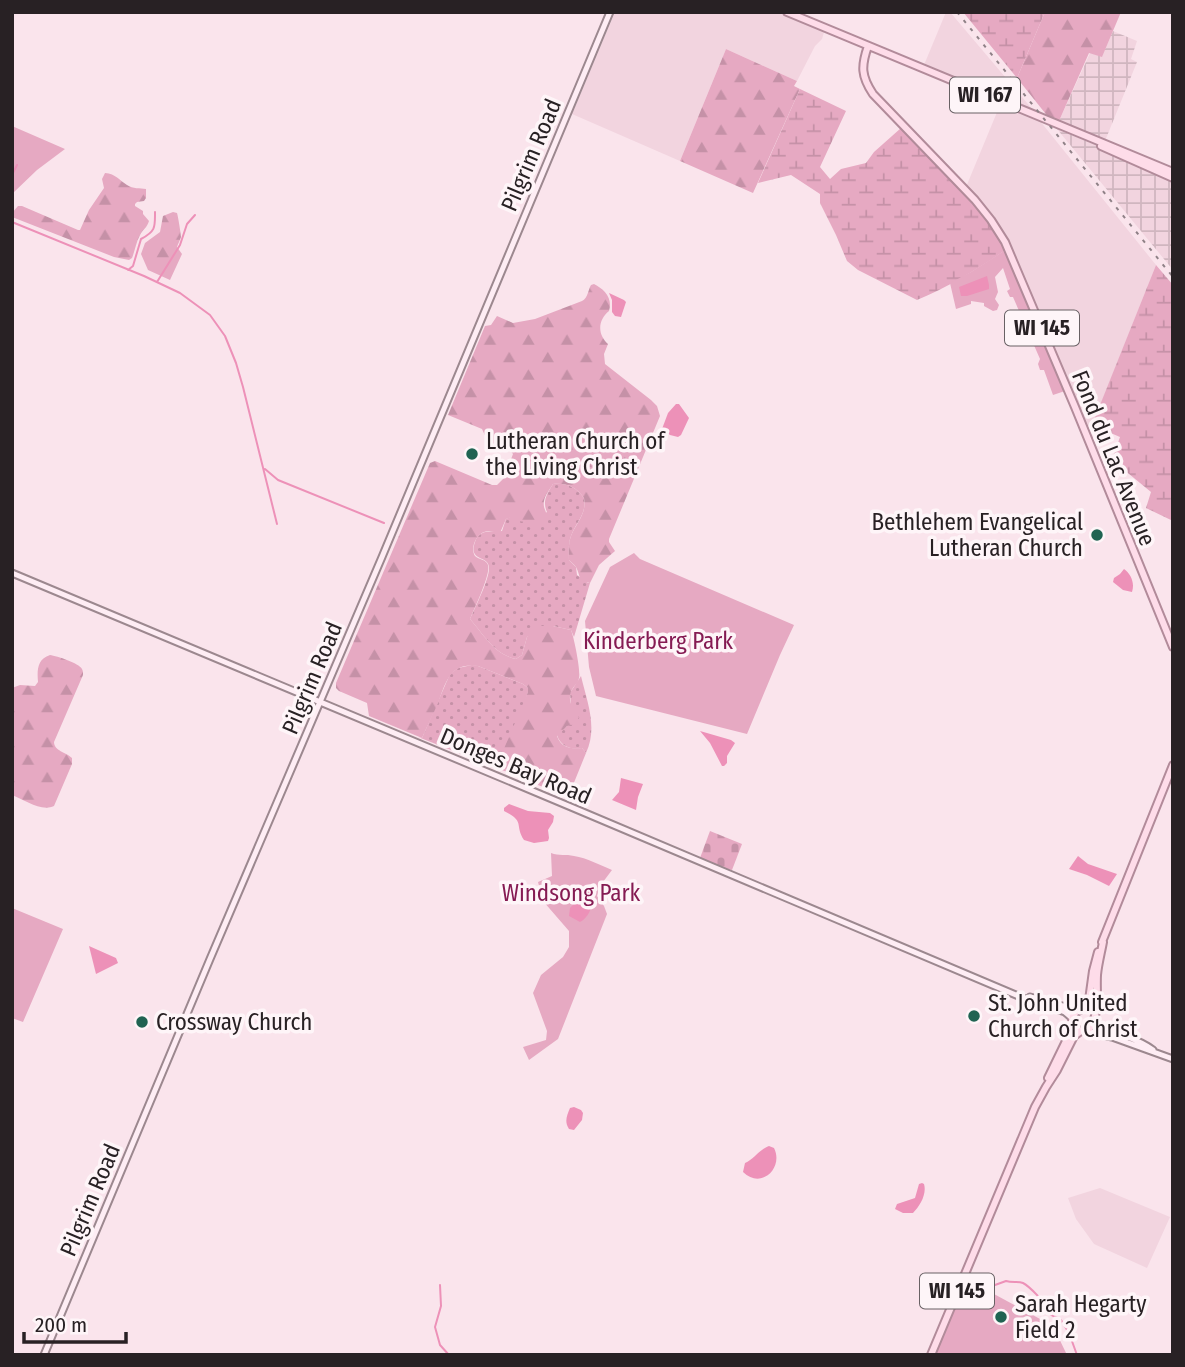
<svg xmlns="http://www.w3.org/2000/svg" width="1185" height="1367" viewBox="0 0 1185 1367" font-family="'Fira Sans Condensed',sans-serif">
<defs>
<pattern id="industrial-grid" width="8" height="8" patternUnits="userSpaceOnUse" patternTransform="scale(1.75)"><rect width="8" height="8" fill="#f2d4df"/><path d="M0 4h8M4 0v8" fill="none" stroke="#d0b6bf"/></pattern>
<pattern id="grass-dots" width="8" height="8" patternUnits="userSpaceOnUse" patternTransform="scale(1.75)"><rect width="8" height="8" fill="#e6a9c2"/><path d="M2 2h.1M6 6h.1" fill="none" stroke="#c591a7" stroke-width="1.8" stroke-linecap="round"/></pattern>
<pattern id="forest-firs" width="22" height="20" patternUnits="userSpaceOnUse" patternTransform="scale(1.75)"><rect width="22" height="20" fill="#e6a9c2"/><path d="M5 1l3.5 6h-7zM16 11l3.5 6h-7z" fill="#c591a7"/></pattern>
<pattern id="wetland-marsh" width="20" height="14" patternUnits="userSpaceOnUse" patternTransform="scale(1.75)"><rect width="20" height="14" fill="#e6a9c2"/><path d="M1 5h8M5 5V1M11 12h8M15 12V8" fill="none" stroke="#c591a7"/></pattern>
<pattern id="cemetery-stones" width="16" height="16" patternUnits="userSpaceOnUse" patternTransform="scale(1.75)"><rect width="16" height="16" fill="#e6a9c2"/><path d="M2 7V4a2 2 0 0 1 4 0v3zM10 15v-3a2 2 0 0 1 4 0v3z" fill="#c591a7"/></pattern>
</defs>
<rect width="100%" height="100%" fill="#fae4ec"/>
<path fill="#f2d4df" d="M615 12H777L824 32 822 39 815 46 797 81 726 49 680 161 572 114Z
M946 12H950L1033 110 924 65Z
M1000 105 1040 121 1156 265 1089 434 1009 244 995 219 966 187Z
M1100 1188 1170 1217 1147 1268 1094 1244 1076 1219 1068 1198Z"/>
<path fill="url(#industrial-grid)" d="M1113 31 1137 41 1131 59 1137 62 1105 141 1059 121 1090 53 1102 56Z
M1057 129 1173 177V270Z"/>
<path fill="url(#grass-dots)" d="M553 484C567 483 576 487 584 498 587 514 576 522 571 536 568 544 569 552 569 560L576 567 577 575 588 583H590L574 637 571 630 553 626 527 637 522 655 516 659C494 654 484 635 470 619 475 608 490 578 489 567 488 555 468 562 475 542 480 528 490 533 502 531L506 519 512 516C525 526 534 520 547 512 542 501 547 494 553 484Z
M472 665 478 666 523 684 528 688V692L504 767 507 772 418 737 422 738 450 674 458 668Z
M581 676C587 702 598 727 586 753L582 748C571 750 561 747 557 735L567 726 571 707 570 693Z"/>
<path fill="url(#forest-firs)" d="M1045 12H1121L1102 57 1089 53 1059 121 1049 118 1017 78Z
M726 49 797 81 794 86 800 89 753 193 680 161Z
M105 173C116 174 119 180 127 185 133 189 140 188 146 189V198L144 201 137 202 135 204V206L143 211V214L149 221C147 228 143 229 140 235 136 242 135 251 132 258L129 260 114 257 12 217V213L18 206H22L78 230H80L89 210 104 188 102 179Z
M173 212 177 213C178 216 181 234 181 237 180 240 178 244 177 247L182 254 170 280 148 270 141 254 145 243 160 232 163 216Z
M594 284C604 289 613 298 609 311 598 320 597 334 608 344L604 354 605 364 651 400 657 406 660 416 609 539V542L615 551 599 565 590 583C577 581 581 576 576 567 574 564 571 562 569 560 569 552 568 544 571 536 576 523 587 514 584 498 576 487 567 483 553 484 550 489 545 495 544 501 542 512 552 512 541 524L518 521 512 517 506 519 500 533C495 533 489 530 484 532 476 535 470 548 475 556 479 560 486 559 488 565 491 574 474 609 470 619 484 635 494 654 516 659L522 655 527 637 541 626H553L571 630C574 637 581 672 579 678 577 686 577 682 573 688 566 698 572 709 579 717L575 724 567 726 557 736C561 748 571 749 582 748L586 753 571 790 567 794 562 795 507 772C502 765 502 760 503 751L528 692V688L523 684 478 666C450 662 446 682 438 703 433 715 427 726 422 738L369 716 367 703 339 691 336 688V683L430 463 435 461 492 485H497L504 478 513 454 510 450 498 444 492 447 487 440 482 429 448 415 485 326 491 325 497 316 513 323 535 319 582 301C588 298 588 290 591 285Z
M50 655C57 656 79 663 82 669 83 671 83 673 83 675L54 742C54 751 66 752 72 758V764L54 806C41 812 25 800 12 795V688L20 685 35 686 38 682C37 671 37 659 50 655Z"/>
<path fill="url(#wetland-marsh)" d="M963 12H1045L1017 78Z
M800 89 846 111 820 167 830 179 841 169 866 163 874 152 901 128 984 215 1007 249C979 268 949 287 917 300L858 270 847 261 836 235 820 203V194L791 175 758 183Z
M1156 265 1173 285V521L1146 508 1151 492 1112 460 1120 437 1092 425Z"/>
<path fill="url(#cemetery-stones)" d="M710 831 742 844 732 870 723 868 700 858Z"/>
<path fill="#e6a9c2" d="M12 126 65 149 37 170 12 194Z
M1007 249 1065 391 1053 395 1044 370H1040L1038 364 1040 359 1013 297H1010L1007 291 1010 289 1003 268 995 277 998 292 995 299 999 305 997 310 993 311 984 306V303L971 301V304L956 309 950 283 971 272Z
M634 553 640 559 794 625 780 655 747 734 596 696 589 667 585 621 610 567Z
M551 853C559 856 566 854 574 856 587 858 600 865 612 870L600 886 597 896 604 906 607 914 558 1039 529 1060 523 1047 546 1040 547 1031 533 993 541 975 563 957 569 947V931L543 901 538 882 552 876Z
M12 908 63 929 23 1022 12 1018Z
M960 1285 994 1294 1053 1326 1067 1355H930Z"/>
<path fill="#ed91b8" d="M987 276 989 285V289L967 296H961L959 287Z
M609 293 624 300 626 302 621 317 615 316 612 312V300Z
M676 404H679L689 418 681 435 678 437 670 435 662 429 668 413Z
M1124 569C1131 574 1135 583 1132 592L1123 590 1113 582 1114 578 1120 574Z
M700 731 731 740 735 743 727 756V763L724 766H722L710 743Z
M621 778 643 784 638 797 636 810 612 800 619 792Z
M509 804 528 811 550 813 554 816 553 822 548 830 549 838 548 841 534 843 524 840C514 825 526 822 504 811V808Z
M1078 856 1088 864 1117 874 1109 886 1087 875 1069 869Z
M590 887C595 898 592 916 580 922L569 916 570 908Z
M89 946 116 958 118 963 96 974Z
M574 1107 581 1110 583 1113 582 1120 574 1130 569 1129C564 1122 567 1115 570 1108Z
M769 1146 774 1148C784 1168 761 1190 743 1172L745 1163C754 1159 760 1149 769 1146Z
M922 1183 924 1184C927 1194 920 1206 913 1213H903L895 1209 897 1204 915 1198 919 1184Z"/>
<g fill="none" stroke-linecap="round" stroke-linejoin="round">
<path stroke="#ed91b8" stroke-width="2" d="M12 175 17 165
M12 222 144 276 180 293 210 315 225 336 236 363 243 387 277 524
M128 270 133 266 141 239C156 231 155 227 155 212
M157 282 180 245 187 224 195 215
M265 469 278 480 384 523
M969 1273 976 1278 995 1285 1006 1281C1012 1283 1018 1281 1023 1283 1031 1287 1038 1297 1045 1303L1046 1312 1061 1320 1069 1333 1077 1355
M440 1285 441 1306 435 1327 440 1345 449 1355"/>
<g stroke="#9c888f" stroke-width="9">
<path id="secondary" d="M12 573 571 807 1023 998 1065 1012 1072 1018
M1030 997 1077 1010
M1093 1020C1110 1035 1134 1035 1153 1050
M1086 1031 1112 1037 1173 1059
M44 1355 210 959 382 557 610 12"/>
</g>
<g stroke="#b28b9a" stroke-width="10">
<path id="primary" d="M787 12 1173 172
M868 46C861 66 861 76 873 94L975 200 991 220 1005 242 1075 407 1173 647
M1101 146 1173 178
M1102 942 1173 765
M1048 1078 1067 1039 1072 1023 1073 1016 1076 1012 1082 1009 1089 1000 1093 971 1098 952
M931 1355 1035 1107 1046 1087 1057 1070 1074 1036 1082 1030 1089 1029C1100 1015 1096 991 1097 975 1098 964 1101 953 1103 942"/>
</g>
<use href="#secondary" stroke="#feedf4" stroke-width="5"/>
<use href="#primary" stroke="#fedce9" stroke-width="6"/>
<path stroke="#8f8187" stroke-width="2" stroke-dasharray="3.5 7" stroke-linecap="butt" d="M957 12 1173 277"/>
</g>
<g fill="#206352" stroke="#fef5f8" stroke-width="2.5">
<circle cx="472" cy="454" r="7"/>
<circle cx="1097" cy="535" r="7"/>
<circle cx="974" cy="1016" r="7"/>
<circle cx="142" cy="1022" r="7"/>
<circle cx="1001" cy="1317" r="7"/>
</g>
<g text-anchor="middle" stroke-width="7" stroke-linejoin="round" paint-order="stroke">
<g fill="#fef5f8" stroke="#686164" stroke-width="2">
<rect x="950" y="77.5" width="70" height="35" rx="5"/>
<rect x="1005" y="310.5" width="74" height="35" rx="5"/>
<rect x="920" y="1273.5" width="74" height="35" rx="5"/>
</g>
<g font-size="21" font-weight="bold" fill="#282124">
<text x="985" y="102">WI 167</text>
<text x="1042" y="335">WI 145</text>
<text x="957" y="1298">WI 145</text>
</g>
<g font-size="23" fill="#282124" stroke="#fef5f8">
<text transform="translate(531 155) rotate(-67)" y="8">Pilgrim Road</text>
<text transform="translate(1114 458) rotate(68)" y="8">Fond du Lac Avenue</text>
<text transform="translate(312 678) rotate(-67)" y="8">Pilgrim Road</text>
<text transform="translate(516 766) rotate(23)" y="8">Donges Bay Road</text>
<text transform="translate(90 1200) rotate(-67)" y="8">Pilgrim Road</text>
</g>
<g font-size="23" fill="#282124" stroke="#fef5f8" text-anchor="start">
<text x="486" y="449">Lutheran Church of<tspan x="486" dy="26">the Living Christ</tspan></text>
<text x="1083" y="530" text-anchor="end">Bethlehem Evangelical<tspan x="1083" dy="26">Lutheran Church</tspan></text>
<text x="988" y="1011">St. John United<tspan x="988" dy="26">Church of Christ</tspan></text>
<text x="156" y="1030">Crossway Church</text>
<text x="1015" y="1312">Sarah Hegarty<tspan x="1015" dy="26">Field 2</tspan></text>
</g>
<g font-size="23" fill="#851b53" stroke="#fef5f8">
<text x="658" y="649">Kinderberg Park</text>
<text x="571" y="901">Windsong Park</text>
</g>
</g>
<rect width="1185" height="1367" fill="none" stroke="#282124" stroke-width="28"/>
<path d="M24 1332v10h102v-10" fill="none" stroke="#282124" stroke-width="3.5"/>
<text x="35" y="1332" font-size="21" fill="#282124" stroke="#fef5f8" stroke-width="5" paint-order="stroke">200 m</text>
</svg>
